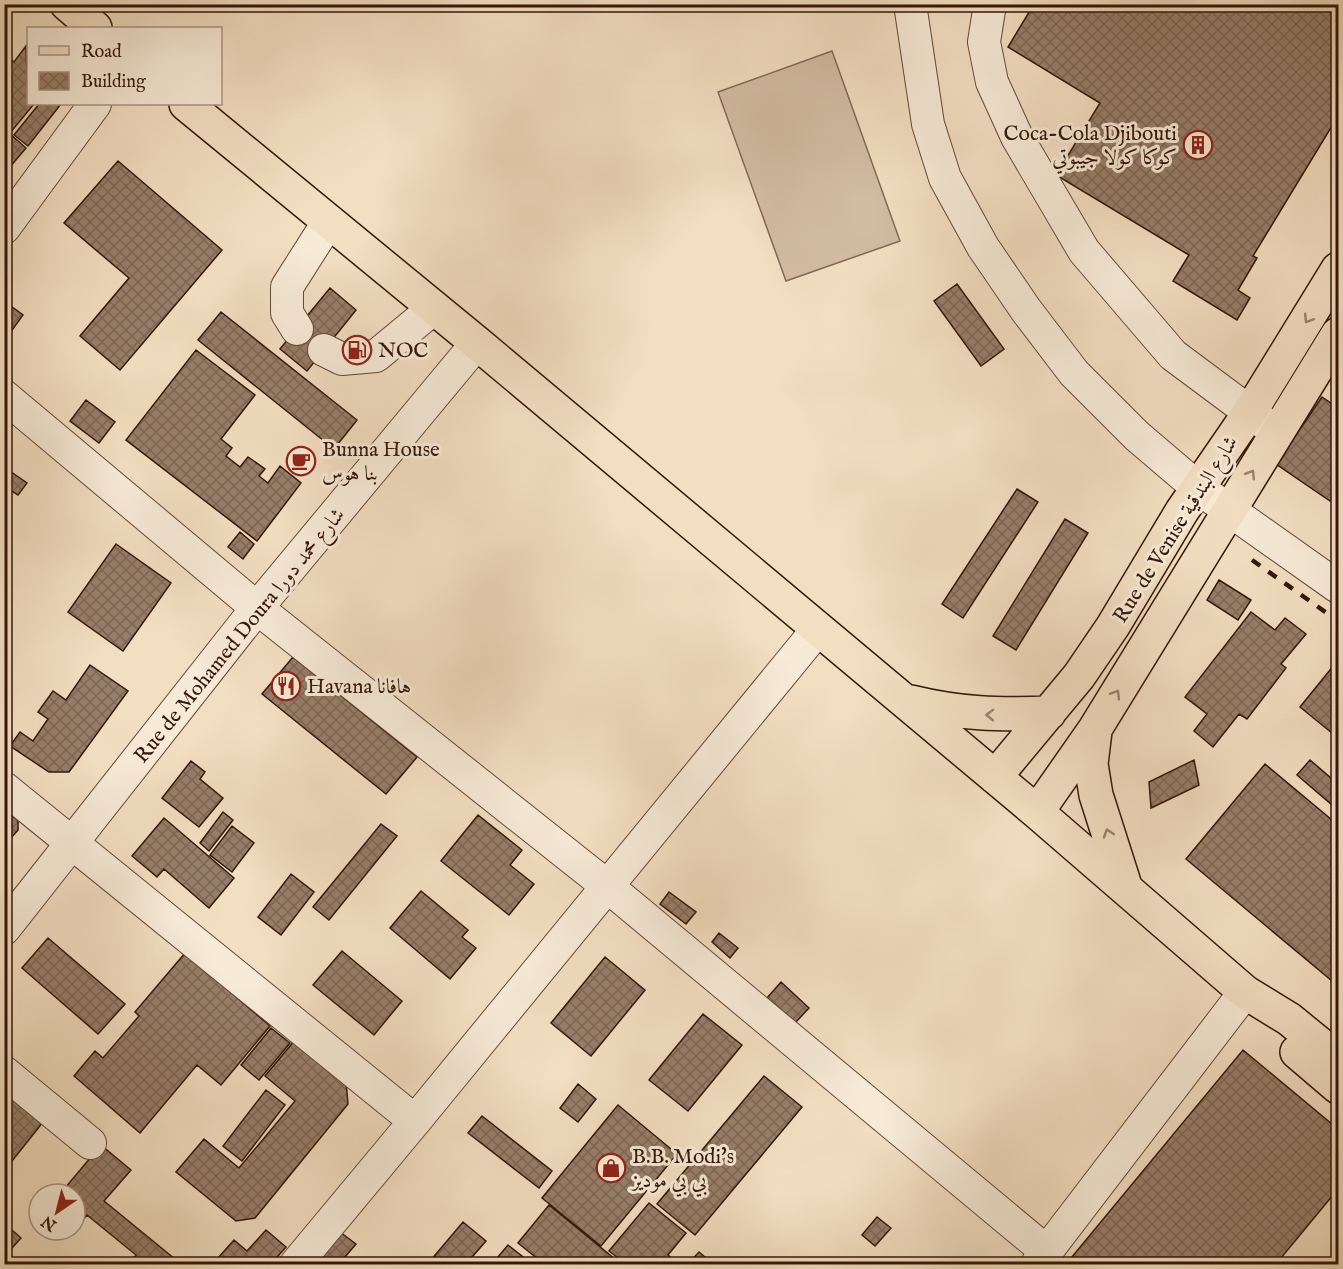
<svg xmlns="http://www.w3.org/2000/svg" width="1343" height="1269" viewBox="0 0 1343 1269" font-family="'IM FELL English',Amiri,serif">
<defs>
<pattern id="building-cross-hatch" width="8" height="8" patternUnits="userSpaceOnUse" patternTransform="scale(1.5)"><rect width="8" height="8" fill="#977e69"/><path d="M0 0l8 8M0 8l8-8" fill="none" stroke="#7c6655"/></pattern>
</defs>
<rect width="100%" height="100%" fill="#f2dec1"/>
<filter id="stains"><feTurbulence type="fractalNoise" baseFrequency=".00333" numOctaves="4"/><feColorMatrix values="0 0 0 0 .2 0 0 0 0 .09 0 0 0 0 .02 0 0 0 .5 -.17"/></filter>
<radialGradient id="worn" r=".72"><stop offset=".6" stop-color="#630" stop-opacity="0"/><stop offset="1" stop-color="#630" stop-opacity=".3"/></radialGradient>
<path fill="#d2bca2" stroke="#836956" stroke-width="1.5" d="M832 51 900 241 786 281 718 92Z"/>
<path fill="url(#building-cross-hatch)" stroke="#34160a" stroke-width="1.5" d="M1034 4H1338V116L1253 256 1257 258 1238 290 1250 298 1237 320 1173 281 1189 255 1056 175 1100 103 1008 47Z
M26 46 28 104H34L10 133 4 129V59L7 56 14 62Z
M39 104H61L28 146 14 135Z
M10 134 26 148 4 174V140Z
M118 161 222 250 120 370 80 336 129 278 64 223Z
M957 284 1004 349 981 366 934 301Z
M330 288 356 310 307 371 280 349Z
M4 301 23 315 7 337 4 334Z
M221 312 357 420 334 449 198 340Z
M196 350 255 395 221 439 232 448 226 456 240 467 248 457 265 469 259 476 268 483 280 466 301 483 257 541 126 440Z
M1322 397 1338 408V489L1330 501 1276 464Z
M86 400 115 422 99 443 70 421Z
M4 467 27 483 18 495 10 490 4 498Z
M1017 489 1038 502 963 618 942 604Z
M1065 519 1088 533 1016 650 993 636Z
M240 532 254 544 243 559 228 547Z
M116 544 171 583 123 651 68 612Z
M1219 580 1251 600 1238 620 1207 600Z
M1251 612 1275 630 1285 618 1306 634 1281 664 1286 668 1247 719 1239 714 1213 747 1194 731 1207 714 1185 697Z
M293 657 417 757 386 794 262 694Z
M1338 660V738L1300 707Z
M90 665 128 691 69 772H49L10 746 20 732 33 741 48 719 38 712 53 691 66 700Z
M1194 760 1199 785 1151 808 1149 782Z
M1310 760 1338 784V810L1297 775Z
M191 761 205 772 200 779 223 798 199 827 162 798Z
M1265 764 1338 825V986L1186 859Z
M4 802 18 813V830L4 846Z
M223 812 233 820 209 851 200 843Z
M478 815 522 850 510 865 534 884 509 915 441 861Z
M164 818 234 878 209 908 164 869 157 877 132 856Z
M381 824 397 836 329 920 313 907Z
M232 826 254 843 232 872 210 855Z
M291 874 314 892 281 935 258 917Z
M421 891 468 930 462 937 476 948 450 979 390 928Z
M669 892 696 912 686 924 660 904Z
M719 933 738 948 730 958 712 942Z
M48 938 125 1004 98 1034 22 968Z
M342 951 402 1001 374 1035 313 985Z
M185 953 270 1026 221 1085 197 1065 140 1133 74 1076 95 1051 103 1058 139 1016 135 1012Z
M605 957 645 990 591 1056 551 1023Z
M781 982 809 1008 795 1023 767 998Z
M703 1014 742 1045 688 1111 649 1080Z
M271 1028 290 1043 259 1080 241 1065Z
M295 1040 346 1082 348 1104 255 1218 236 1221 176 1172 204 1139 239 1168 295 1101 265 1076Z
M1243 1050 1338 1129V1189L1276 1264H1080L1071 1258Z
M764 1076 802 1107 695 1235 657 1204Z
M578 1084 596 1099 578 1122 560 1108Z
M266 1090 285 1105 242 1161 223 1146Z
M4 1091 43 1122 4 1171Z
M618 1105 677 1154 601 1246 542 1198Z
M482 1116 552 1171 539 1188 468 1133Z
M101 1145 131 1170 104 1201 181 1264H129L136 1255 87 1215 75 1229V1194H60Z
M649 1203 686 1233 668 1255 679 1264H626L609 1251Z
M549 1205 621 1264H544L518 1243Z
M877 1217 891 1228 875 1246 862 1235Z
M463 1222 486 1241 466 1264H436L431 1260Z
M4 1223 21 1238 4 1257Z
M266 1230 286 1247 271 1264H225L218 1258 234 1240 247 1251Z
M340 1232 356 1244 339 1264H314Z
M508 1245 532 1264H492Z
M699 1252 712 1263 711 1264H688Z"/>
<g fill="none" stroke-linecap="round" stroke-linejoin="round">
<g stroke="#644838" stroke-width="34">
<path id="minor" d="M910 4 928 124 945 178 983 247 1026 310 1074 373 1137 436 1198 488 1338 587
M990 4 984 42 992 82 1017 137 1084 251 1173 355 1271 428
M4 228 95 104
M297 329 287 313V287L329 221
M324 350 342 359 376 356 434 308
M4 396 257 608 607 886 1047 1252
M4 788 415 1121 818 629
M4 929 257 608 477 343
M4 1072 90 1143
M296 1264 415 1121
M1037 1264 1245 992"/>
</g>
<g stroke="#34160a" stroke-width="36">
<path id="major" d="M67 4 95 28
M186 104 477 343 1037 812 1245 992 1289 1019 1338 1059
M911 702C960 714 999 715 1049 713
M1095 731 1091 764 1096 795 1126 889
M995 777 1079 676 1113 626 1182 511 1250 412 1338 269
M1037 812 1095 729 1338 334
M1297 1052 1338 1087"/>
</g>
<use href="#minor" stroke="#f7ead7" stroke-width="32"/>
<use href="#major" stroke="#f2dec1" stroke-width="33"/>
<path stroke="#34160a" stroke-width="4.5" stroke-dasharray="10 10" stroke-linecap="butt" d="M1252 560 1338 621"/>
</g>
<defs><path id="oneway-chevron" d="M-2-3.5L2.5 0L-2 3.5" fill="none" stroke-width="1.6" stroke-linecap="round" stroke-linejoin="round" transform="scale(1.5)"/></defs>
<g stroke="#9c846f">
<use href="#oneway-chevron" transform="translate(1308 319) rotate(122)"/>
<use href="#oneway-chevron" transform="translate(1251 474) rotate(-58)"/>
<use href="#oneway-chevron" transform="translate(1116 694) rotate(-59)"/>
<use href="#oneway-chevron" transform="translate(990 715) rotate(-179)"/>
<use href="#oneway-chevron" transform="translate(1108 833) rotate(-108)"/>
</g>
<defs>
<g id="building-ring" transform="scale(1.5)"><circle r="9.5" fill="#f7ead7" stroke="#8f2418" stroke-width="1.5"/><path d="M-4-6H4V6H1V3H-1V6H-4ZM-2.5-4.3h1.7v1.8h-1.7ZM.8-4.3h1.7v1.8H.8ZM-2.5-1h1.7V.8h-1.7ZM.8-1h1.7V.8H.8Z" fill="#8f2418"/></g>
<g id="fuel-ring" transform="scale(1.5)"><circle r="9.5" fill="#f7ead7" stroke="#8f2418" stroke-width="1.5"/><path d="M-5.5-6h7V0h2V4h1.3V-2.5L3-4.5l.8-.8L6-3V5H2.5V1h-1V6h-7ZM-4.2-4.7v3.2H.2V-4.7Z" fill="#8f2418"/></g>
<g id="cafe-ring" transform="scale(1.5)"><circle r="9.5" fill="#f7ead7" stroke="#8f2418" stroke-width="1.5"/><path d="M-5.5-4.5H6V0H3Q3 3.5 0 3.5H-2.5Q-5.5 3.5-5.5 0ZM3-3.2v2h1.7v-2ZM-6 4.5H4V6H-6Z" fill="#8f2418"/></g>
<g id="restaurant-ring" transform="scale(1.5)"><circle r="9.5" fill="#f7ead7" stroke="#8f2418" stroke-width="1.5"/><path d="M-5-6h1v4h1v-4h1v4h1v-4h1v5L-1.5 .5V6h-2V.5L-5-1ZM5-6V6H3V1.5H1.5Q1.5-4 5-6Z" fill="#8f2418"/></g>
<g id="shop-ring" transform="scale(1.5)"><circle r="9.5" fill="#f7ead7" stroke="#8f2418" stroke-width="1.5"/><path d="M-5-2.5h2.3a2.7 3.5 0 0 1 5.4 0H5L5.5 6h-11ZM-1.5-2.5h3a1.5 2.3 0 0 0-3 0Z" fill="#8f2418"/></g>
</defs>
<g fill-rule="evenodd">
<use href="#building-ring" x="1198" y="145"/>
<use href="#fuel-ring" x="357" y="350"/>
<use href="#cafe-ring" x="301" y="461"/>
<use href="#restaurant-ring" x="286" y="686"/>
<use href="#shop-ring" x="611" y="1168"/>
</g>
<g text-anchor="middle" stroke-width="6" stroke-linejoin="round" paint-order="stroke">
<g font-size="21" fill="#34160a" stroke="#f7ead7" text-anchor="start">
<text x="1177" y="140" text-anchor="end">Coca-Cola Djibouti<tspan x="1177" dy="24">كوكا كولا جيبوتي</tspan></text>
<text x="378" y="357">NOC</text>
<text x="322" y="456">Bunna House<tspan x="322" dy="24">بنا هوس</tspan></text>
<text x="307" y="693">Havana هافانا</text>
<text x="632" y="1163">B.B. Modi's<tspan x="632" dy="24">بي بي موديز</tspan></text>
</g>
<g font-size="21" fill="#34160a" stroke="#f7ead7">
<text transform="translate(1175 529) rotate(-58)" y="7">Rue de Venise شارع البندقية</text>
<text transform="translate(239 635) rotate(-51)" y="7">Rue de Mohamed Doura شارع محمد دورا</text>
</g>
</g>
<rect width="1343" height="1269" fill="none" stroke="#f2dec1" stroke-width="24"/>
<rect x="6" y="6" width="1331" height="1257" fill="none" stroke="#34160a" stroke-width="3"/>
<rect x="12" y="12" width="1319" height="1245" fill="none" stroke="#34160a" stroke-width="1.5"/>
<rect x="27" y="27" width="195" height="78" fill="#f7ead7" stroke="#a99585" stroke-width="1.5"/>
<rect x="39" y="46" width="30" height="9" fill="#f2dec1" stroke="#a99585" stroke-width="1.5"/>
<text x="81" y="57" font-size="18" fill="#34160a">Road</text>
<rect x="39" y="72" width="30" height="18" fill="url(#building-cross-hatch)" stroke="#a99585" stroke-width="1.5"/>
<text x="81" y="87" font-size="18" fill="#34160a">Building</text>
<g transform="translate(57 1212) rotate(215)"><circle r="28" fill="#f7ead7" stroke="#a99585" stroke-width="1.5"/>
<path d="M0-4.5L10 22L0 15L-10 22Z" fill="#8f2418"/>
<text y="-9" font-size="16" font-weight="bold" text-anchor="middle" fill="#34160a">N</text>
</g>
<rect width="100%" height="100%" filter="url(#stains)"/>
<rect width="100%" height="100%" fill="url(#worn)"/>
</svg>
